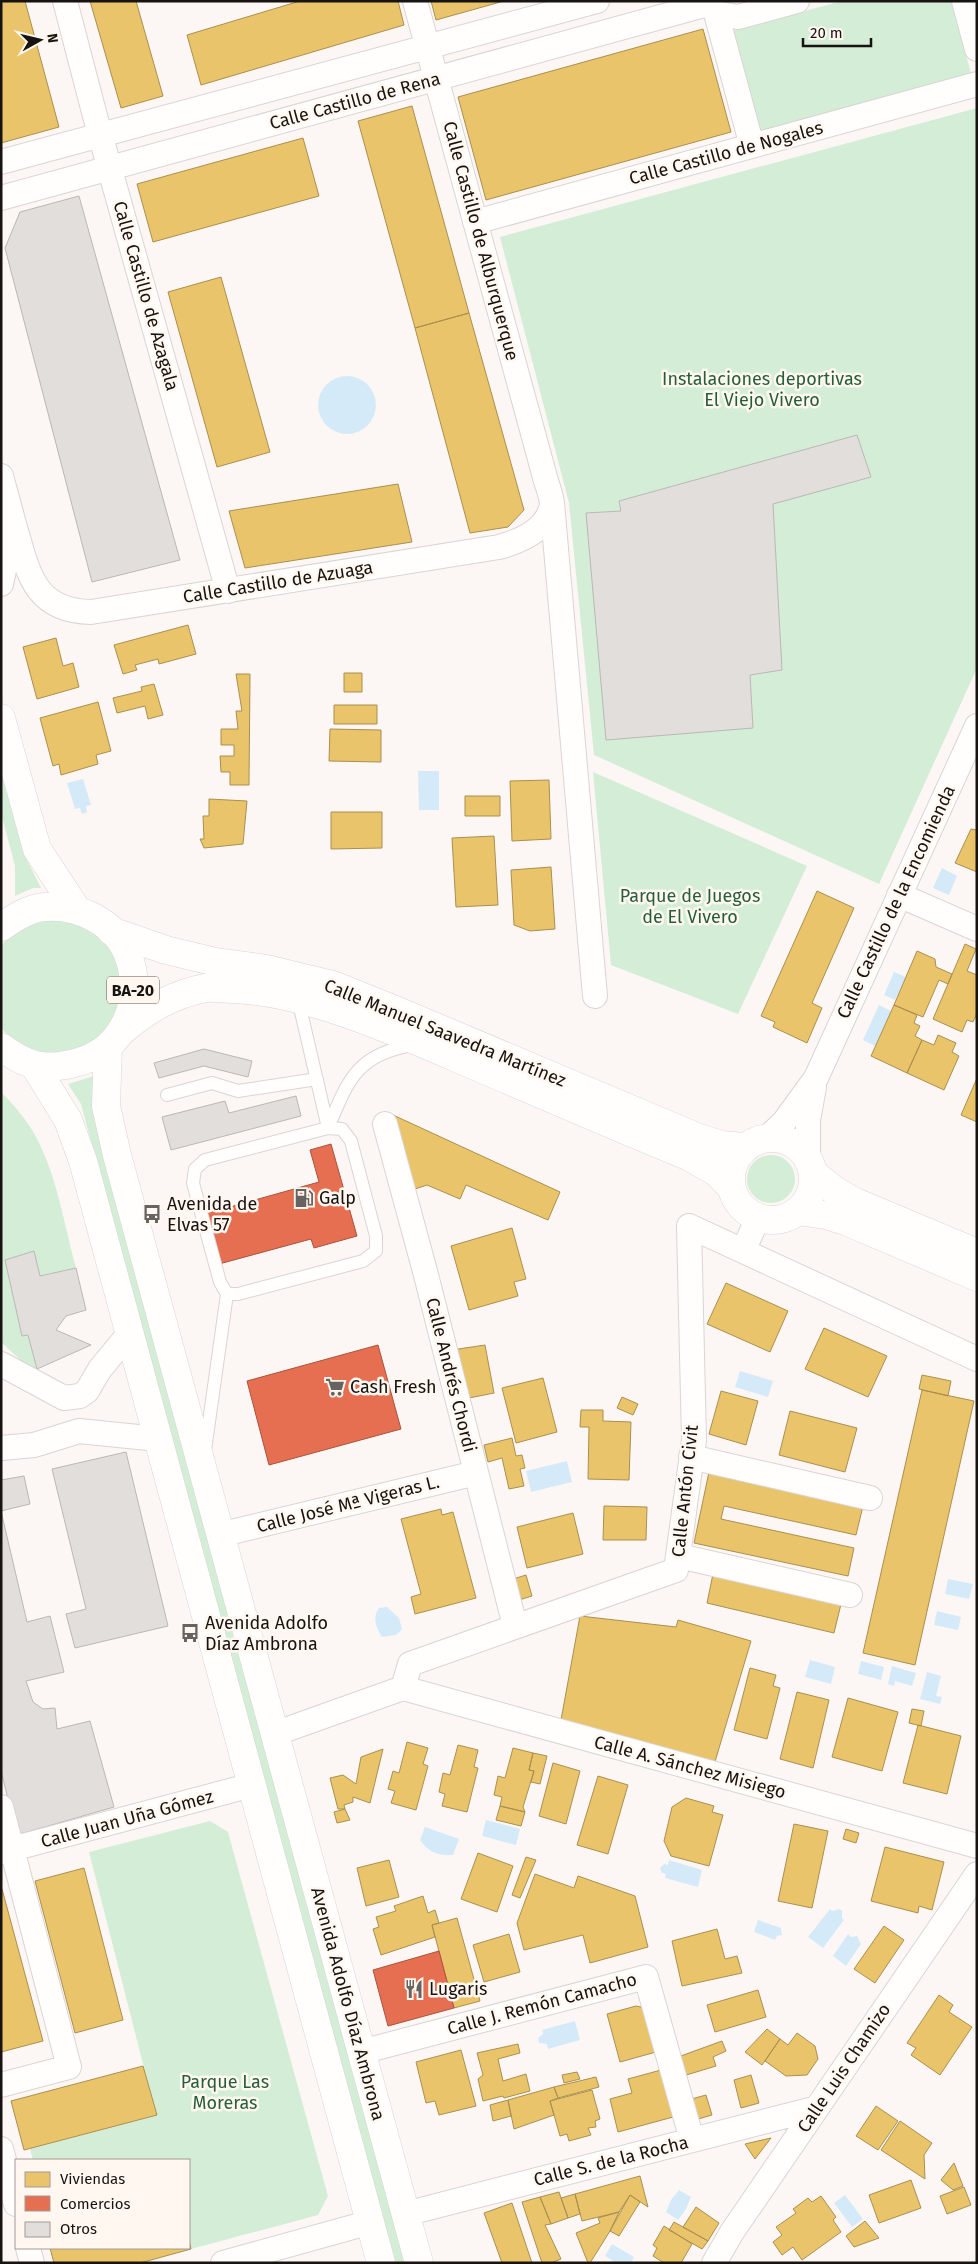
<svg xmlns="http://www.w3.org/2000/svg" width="978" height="2264" viewBox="0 0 978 2264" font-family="'Fira Sans',sans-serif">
<rect width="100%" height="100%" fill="#fcf7f4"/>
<path fill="#d4edd7" d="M842 1H951L971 73 760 132 732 31Z
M977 108V668L879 884 594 755 569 503 500 237Z
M1 765 28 862 41 888H33L15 896V866L1 813Z
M593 772 807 866 738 1014 611 965Z
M52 920C67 922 79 924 92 932 123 951 130 998 108 1027 100 1038 89 1044 77 1048 47 1059 22 1052 1 1028V946C13 929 32 922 52 920Z
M94 1076 409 2263H393L81 1104 68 1084Z
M1 1092C14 1105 26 1119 35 1135 57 1175 64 1224 76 1268L40 1276 34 1251 5 1260 22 1335H28L37 1369 31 1370 1 1342Z
M747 1179a24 24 0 1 1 48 0a24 24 0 1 1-48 0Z
M210 1821 228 1832 328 2196 318 2215 191 2249 189 2240V2160H33L30 2149 156 2115 89 1852Z"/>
<path fill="#d5eaf9" d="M318 405a29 29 0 1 1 58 0a29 29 0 1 1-58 0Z
M418 771H439V810H419Z
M83 779 91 805 86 806 87 812 82 814 80 808 75 809 67 783Z
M942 868 957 876 949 895 933 888Z
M894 972 906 977 895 1000 884 995Z
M879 1005 891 1011 875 1046 863 1040Z
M740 1371 773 1381 768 1397 735 1387Z
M567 1461 572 1482 531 1492 526 1471Z
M948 1579 973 1584 969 1599 945 1594Z
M387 1607 399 1618 402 1629 396 1635 382 1637C376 1628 372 1617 379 1608Z
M937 1611 961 1617 958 1630 934 1625Z
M810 1660 835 1667 831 1684 805 1677Z
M861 1661 884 1667 881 1680 858 1674Z
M892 1666 916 1673 912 1686 895 1681 894 1686 888 1684Z
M927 1672 941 1676 936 1696 942 1697 940 1704 920 1699Z
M486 1820 520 1829 516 1845 482 1836Z
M425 1827 459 1839 453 1855C438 1856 428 1852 420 1840Z
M669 1860 702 1870 698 1887 665 1878 666 1874 662 1873 660 1868 664 1864 668 1865Z
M830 1909 832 1911 839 1909 842 1911V1918L844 1920 823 1948 808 1937Z
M758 1920 781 1928 782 1935 777 1936 775 1940 754 1932Z
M848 1934 851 1937 857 1936 861 1944 846 1966 833 1956Z
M575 2021 580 2040 548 2049 547 2044 539 2043 538 2038 543 2034 542 2030Z
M679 2190 691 2197 686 2209 678 2220 666 2212 671 2200Z
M845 2195 863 2219 852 2227 834 2203Z
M612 2244 634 2257 631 2263H616L605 2256Z"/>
<path fill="#e9c46a" stroke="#aa8f4f" d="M1 1H25L59 127 1 143Z
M90 1H136L163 96 121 108Z
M300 1H398L404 25 201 85 187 35Z
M431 1H504L436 20Z
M703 29 731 132 486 200 458 97Z
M412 106 469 313 415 328 358 121Z
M303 138 319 196 153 242 137 184Z
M221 277 270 452 217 467 168 292Z
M469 313 524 510 508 527 470 533 415 328Z
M398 484 412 542 245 568 229 511Z
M188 625 196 654 159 664 158 659 135 665 137 670 123 674 114 645Z
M56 638 63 666 73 663 79 687 37 699 23 647Z
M344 673H362V692H344Z
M236 674H250L249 785H230V772H221L220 756H234V745H221V729H238L236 711H242Z
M154 684 163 715 148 719 145 706 117 713 113 698 142 691 141 687Z
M98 702 111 751 96 755 98 764 61 775 59 764 53 766 40 718Z
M334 705H377V724H334Z
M330 729 381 730V762L329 761Z
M549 780 551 839 512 841 510 781Z
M465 796H500V816H465Z
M209 799 247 801 243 844 204 848 200 839H204L203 816H209Z
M331 812H382V848L331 849Z
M971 829 977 830V872L955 863Z
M494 836 498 905 456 907 452 838Z
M551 867 555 929 530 931 514 925 511 870Z
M817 891 854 908 812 1003 822 1008 807 1043 773 1027 775 1022 761 1016Z
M965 944 976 949 967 971 977 975V1013L973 1022 967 1020 962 1032 933 1019Z
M917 951 935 959 936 967 952 974 948 984 939 980 923 1017 894 1005Z
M894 1005 917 1015 914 1023 920 1026 915 1036 922 1040 907 1073 871 1056Z
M938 1035 956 1043 952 1052 959 1056 944 1090 907 1073 922 1040 934 1045Z
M977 1078V1122L961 1115Z
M393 1115 560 1192 548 1220 466 1185 460 1199 427 1185 412 1190Z
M512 1228 526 1279 514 1282 518 1296 469 1310 451 1246Z
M726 1283 788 1311 770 1352 707 1324Z
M824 1328 887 1356 868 1397 805 1369Z
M485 1345 494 1393 464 1399 452 1350Z
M922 1375 951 1381 948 1396 919 1389Z
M543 1378 557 1432 516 1443 502 1388Z
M922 1390 974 1401 915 1665 863 1653Z
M721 1391 758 1401 746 1445 709 1434Z
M622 1397 638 1404 633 1415 617 1408Z
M581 1410H603V1421L631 1422 629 1480 588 1479 589 1427H580Z
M790 1411 857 1428 845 1472 779 1455Z
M512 1438 516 1456 522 1455 525 1468 520 1469 524 1486 509 1489 502 1458 488 1462 484 1445Z
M709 1472 863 1506 856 1535 724 1506 721 1519 854 1548 848 1576 694 1543Z
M604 1506 647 1507 646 1540H603Z
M441 1509 442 1515 453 1512 476 1598 415 1614 411 1597 421 1594 401 1519Z
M573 1513 583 1554 527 1568 517 1527Z
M713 1574 841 1604 834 1633 707 1603Z
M526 1575 532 1596 519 1600 510 1580Z
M580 1616 676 1627 678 1620 751 1641 714 1765 561 1720Z
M750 1668 776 1675 773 1686 780 1688 767 1739 734 1730Z
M797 1692 829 1700 813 1768 780 1759Z
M848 1698 898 1712 882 1771 832 1757Z
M912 1709 924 1711 921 1726 909 1723Z
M918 1725 961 1736 947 1794 903 1783Z
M407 1742 428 1748 423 1764 428 1766 416 1810 391 1803 395 1791 388 1789 393 1771 399 1773Z
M458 1745 478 1750 474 1767 478 1768 467 1812 442 1806 445 1794 439 1792 443 1773 450 1775Z
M513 1748 533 1753 529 1770 534 1771 523 1807 525 1812 500 1806 502 1797 494 1795 498 1776 505 1778Z
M383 1749 370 1803 353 1797V1802L344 1805 345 1809H338L330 1778 343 1775 356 1784 361 1757Z
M533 1753 547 1756 540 1784 531 1782 534 1771 529 1770Z
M553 1763 580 1771 566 1824 539 1816Z
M598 1776 628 1785 608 1854 577 1845Z
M686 1798 714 1806 712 1812 723 1815 709 1866 671 1856 664 1841 672 1807Z
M500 1806 525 1812 521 1826 496 1820Z
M345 1809 350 1820 337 1823 334 1812Z
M794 1824 828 1831 812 1908 778 1901Z
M846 1829 859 1833 856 1843 843 1839Z
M885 1847 944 1862 932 1910 919 1906 918 1913 871 1901Z
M478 1853 513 1866 497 1912 461 1899Z
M526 1857 536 1860 520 1898 512 1895Z
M389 1860 399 1897 366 1906 357 1868Z
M84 1868 123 2020 75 2033 35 1881Z
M535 1874 574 1888 578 1876 635 1896 648 1947 590 1963 583 1935 524 1950 517 1923Z
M2 1889 43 2041 1 2052V1890Z
M423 1896 428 1913 435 1910 439 1923 432 1925 435 1937 381 1955 373 1929 379 1927 376 1917 396 1911 394 1906Z
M457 1918 480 2001 454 2008 432 1925Z
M884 1926 904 1940 875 1983 854 1969Z
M717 1929 725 1959 737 1956 742 1973 682 1986 672 1941Z
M509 1934 520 1972 484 1982 473 1945Z
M758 1990 766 2017 715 2032 707 2005Z
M939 1995 953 2005 949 2012 972 2027 940 2075 911 2055 916 2048 907 2043Z
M636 2006 641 2007 645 2011 656 2052 620 2062 607 2014Z
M767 2029 780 2039 762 2065 745 2052Z
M797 2033 815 2046 818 2059 807 2075 786 2076 765 2061 780 2039 788 2045Z
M722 2041 726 2051 713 2057 716 2066 683 2076 678 2057Z
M518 2044 520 2053 498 2059 503 2081 526 2074 530 2091 504 2098 503 2096 483 2101 478 2079 483 2075 477 2053Z
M461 2050 476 2106 439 2115 435 2101 426 2103 416 2062Z
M143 2066 157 2115 24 2150 11 2101Z
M661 2070 673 2117 618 2132 610 2099 632 2093 628 2079Z
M577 2072 580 2079 564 2083 562 2075Z
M751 2075 759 2103 741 2108 734 2080Z
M596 2077 599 2087 558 2098 554 2087Z
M554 2087 558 2098 550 2101 554 2115 514 2129 508 2100Z
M592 2090 600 2119 595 2121 596 2127 588 2128 591 2135 569 2141 567 2134 560 2136 550 2101Z
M706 2095 712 2115 698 2119 693 2116 688 2100Z
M508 2100 511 2116 493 2121 490 2105Z
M876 2106 898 2121 878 2150 856 2136Z
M900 2121 932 2143 924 2155 925 2179 881 2150Z
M771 2138 755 2159 745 2144Z
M954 2163 963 2186 953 2190 941 2180Z
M640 2176 648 2207 630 2195 619 2212 582 2221 575 2194Z
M911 2180 921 2208 879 2223 869 2195Z
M964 2187 971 2205 947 2214 940 2196Z
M559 2192 568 2218 551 2224 540 2197Z
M575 2194 580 2214 568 2218 561 2198Z
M630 2195 640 2202 619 2236 610 2231Z
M821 2196 836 2217 833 2220 841 2232 802 2260 793 2247 782 2255 773 2242 782 2235 776 2227 796 2213 793 2209 808 2198 812 2202Z
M540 2197 551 2224 545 2225 561 2259 551 2263H542L522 2202Z
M512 2203 532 2263H502L484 2213Z
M696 2207 719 2223 708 2241 683 2227Z
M619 2212 610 2231 590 2263H588L576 2233 600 2223 598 2218Z
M865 2221 879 2238 854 2247 846 2236Z
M674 2222 708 2241 702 2249 669 2230Z
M664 2226 692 2244 681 2263H664L653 2256 657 2248 653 2245Z
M189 2240 191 2249 140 2263H54L50 2248H189Z"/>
<path fill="#e76f51" stroke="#a9533e" d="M331 1144 357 1236 314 1248 311 1239 219 1264 205 1214 319 1182 310 1150Z
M378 1345 401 1429 269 1465 247 1381Z
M439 1951 454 2008 388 2026 373 1970Z"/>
<path fill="#e2dedb" stroke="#bbb7b5" d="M79 196 180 560 92 582 5 248 20 212Z
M857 435 871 477 773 504 782 670 750 675 753 728 606 740 586 513 621 511 619 501Z
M204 1049 252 1061 248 1077 204 1066 159 1078 154 1063Z
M296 1096 301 1116 171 1150 162 1117 225 1101 229 1113Z
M34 1251 40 1276 76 1268 86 1310 66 1316 56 1330 91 1345 37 1369 28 1335 22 1336 5 1260Z
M126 1452 168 1626 75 1648 66 1614 86 1609 52 1469Z
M24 1476 30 1504 1 1511 27 1622 50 1616 64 1672 26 1681 33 1702 43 1709 55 1708 57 1729 90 1721 114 1807 17 1835 1 1771V1480Z"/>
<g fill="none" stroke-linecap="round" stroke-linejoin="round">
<g stroke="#d9d5d2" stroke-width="14">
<path id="service" d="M298 999 328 1128
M167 1095 212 1083 238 1091 317 1079
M328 1128C348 1080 357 1054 413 1045
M205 1450 227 1294 220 1282 193 1183 195 1169 205 1160 328 1128 342 1129 351 1141 376 1236V1251L363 1261 238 1294H227"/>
</g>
<g stroke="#d9d5d2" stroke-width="26">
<path id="minor" d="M65 1 95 116 228 591
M964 1 977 49
M708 3 716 13 738 17 797 1
M716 13 752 146
M1 162 597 1
M1 198 708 4
M475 222 977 84
M1 476 14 524 1 584
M552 503 595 996
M14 524C28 570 32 611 91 612L499 547C521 541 548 530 552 504 552 498 548 487 546 481L415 1
M899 895 977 929
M385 1124 426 1275 515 1626
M768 1137 784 1122 816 1078 977 726
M808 1158V1120L814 1087
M743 1251 758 1218
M1 1364 64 1398 80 1396 87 1391 100 1369 129 1334
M1 1448 34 1445 79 1431 158 1439
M691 1457 870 1498
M219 1535 476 1473
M679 1556 850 1595
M403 1688 410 1664 676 1570 694 1440 689 1226 977 1359
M403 1688 977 1846
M274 1734 403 1688
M1 1807 69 2067 1 2085
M1 1852 252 1785
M361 2052 646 1977 692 2140
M1 2149 16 2204
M405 2214 817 2108
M28 2248 32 2263
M223 2263 371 2222
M714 2263 732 2232 977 1874"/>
</g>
<g stroke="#d9d5d2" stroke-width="29">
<path id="secondary" d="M111 931 166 950 216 962 267 969 333 985 400 1012 699 1138 722 1145 744 1147
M122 1031C146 1010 174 994 205 988 214 987 224 989 232 989 314 991 418 1042 494 1074 559 1102 624 1130 690 1157L716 1172 731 1187
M731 1179a41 41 0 1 1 82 0a41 41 0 1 1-82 0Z
M813 1173 834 1190 855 1202 977 1253
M798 1211 826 1215 848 1222 977 1277"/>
</g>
<g stroke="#d9d5d2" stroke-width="29">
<path id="trunk" d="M1 718 37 849 77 910
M1 927C14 918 29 908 45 907 77 904 114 922 127 952 146 998 125 1051 75 1063 45 1071 26 1066 1 1047
M108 1047 106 1106 117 1155 419 2263
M34 1065 68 1120 83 1161 381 2263"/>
</g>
<use href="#service" stroke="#fffefd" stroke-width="12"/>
<use href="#minor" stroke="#fffefd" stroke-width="24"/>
<use href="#secondary" stroke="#fffefd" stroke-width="28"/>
<use href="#trunk" stroke="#fffefd" stroke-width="28"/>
</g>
<defs>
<g id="fuel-bare" transform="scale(1.5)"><path d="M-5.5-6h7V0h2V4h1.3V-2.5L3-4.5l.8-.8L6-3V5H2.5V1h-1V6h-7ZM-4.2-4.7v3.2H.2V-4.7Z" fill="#676360" stroke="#fff7f0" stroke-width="2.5" paint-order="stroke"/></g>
<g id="bus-bare" transform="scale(1.5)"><path d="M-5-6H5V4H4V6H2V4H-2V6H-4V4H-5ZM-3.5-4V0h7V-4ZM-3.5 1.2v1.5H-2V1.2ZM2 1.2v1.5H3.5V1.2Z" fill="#676360" stroke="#fff7f0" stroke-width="2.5" paint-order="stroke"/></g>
<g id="supermarket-bare" transform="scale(1.5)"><path d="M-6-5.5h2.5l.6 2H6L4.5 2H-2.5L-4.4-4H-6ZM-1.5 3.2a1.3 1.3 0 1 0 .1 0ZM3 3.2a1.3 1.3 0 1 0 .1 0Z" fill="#676360" stroke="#fff7f0" stroke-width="2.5" paint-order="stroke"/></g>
<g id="restaurant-bare" transform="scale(1.5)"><path d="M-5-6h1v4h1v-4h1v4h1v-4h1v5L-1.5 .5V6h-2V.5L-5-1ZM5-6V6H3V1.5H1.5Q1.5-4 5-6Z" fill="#676360" stroke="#fff7f0" stroke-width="2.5" paint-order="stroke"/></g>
</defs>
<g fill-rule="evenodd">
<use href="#fuel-bare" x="304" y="1198"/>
<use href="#bus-bare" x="152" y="1214"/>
<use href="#supermarket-bare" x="335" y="1387"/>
<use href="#bus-bare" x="190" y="1633"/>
<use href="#restaurant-bare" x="414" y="1989"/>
</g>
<g text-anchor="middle" stroke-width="5" stroke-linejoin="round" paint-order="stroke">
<rect fill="#fff7f0" stroke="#5d5753" stroke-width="1" x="107" y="976.5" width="52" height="27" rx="4"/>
<g font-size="16" font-weight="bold" fill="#171310">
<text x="133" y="996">BA-20</text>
</g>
<g font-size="18" fill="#171310" stroke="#fff7f0">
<text transform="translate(355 101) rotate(-15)" y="6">Calle Castillo de Rena</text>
<text transform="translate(726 153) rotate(-15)" y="6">Calle Castillo de Nogales</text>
<text transform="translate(481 241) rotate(75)" y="6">Calle Castillo de Alburquerque</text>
<text transform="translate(146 296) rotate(74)" y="6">Calle Castillo de Azagala</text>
<text transform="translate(278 582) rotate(-9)" y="6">Calle Castillo de Azuaga</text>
<text transform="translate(896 902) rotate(-65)" y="6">Calle Castillo de la Encomienda</text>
<text transform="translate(445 1033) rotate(22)" y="6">Calle Manuel Saavedra Martínez</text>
<text transform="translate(451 1375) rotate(76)" y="6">Calle Andrés Chordi</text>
<text transform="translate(685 1491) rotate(-84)" y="6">Calle Antón Civit</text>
<text transform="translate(348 1504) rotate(-14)" y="6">Calle José Mª Vigeras L.</text>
<text transform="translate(690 1767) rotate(15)" y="6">Calle A. Sánchez Misiego</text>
<text transform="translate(127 1819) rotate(-15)" y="6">Calle Juan Uña Gómez</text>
<text transform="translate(348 2004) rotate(75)" y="6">Avenida Adolfo Díaz Ambrona</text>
<text transform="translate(542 2004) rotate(-15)" y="6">Calle J. Remón Camacho</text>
<text transform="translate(844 2068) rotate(-56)" y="6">Calle Luis Chamizo</text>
<text transform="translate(611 2161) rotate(-14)" y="6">Calle S. de la Rocha</text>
</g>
<g font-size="18" fill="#255f39" stroke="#fff7f0">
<text x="762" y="385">Instalaciones deportivas<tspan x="762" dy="21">El Viejo Vivero</tspan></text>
<text x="690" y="902">Parque de Juegos<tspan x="690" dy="21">de El Vivero</tspan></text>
<text x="225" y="2088">Parque Las<tspan x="225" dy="21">Moreras</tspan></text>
</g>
<g font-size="18" fill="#171310" stroke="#fff7f0" text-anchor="start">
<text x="319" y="1204">Galp</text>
<text x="167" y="1210">Avenida de<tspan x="167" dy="21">Elvas 57</tspan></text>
<text x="350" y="1393">Cash Fresh</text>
<text x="205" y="1629">Avenida Adolfo<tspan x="205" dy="21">Díaz Ambrona</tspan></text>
<text x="429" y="1995">Lugaris</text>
</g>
</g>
<rect width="978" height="2264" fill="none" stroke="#171310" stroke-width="5"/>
<rect x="15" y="2159" width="175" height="90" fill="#fff7f0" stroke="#a29c96"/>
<rect x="25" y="2172" width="25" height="15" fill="#e9c46a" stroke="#a29c96"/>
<text x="60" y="2184" font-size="15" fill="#171310">Viviendas</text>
<rect x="25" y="2196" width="25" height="15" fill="#e76f51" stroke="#a29c96"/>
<text x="60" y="2209" font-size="15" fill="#171310">Comercios</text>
<rect x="25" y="2222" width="25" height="15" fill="#e2dedb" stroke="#a29c96"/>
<text x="60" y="2234" font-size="15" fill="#171310">Otros</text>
<g transform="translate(40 40) rotate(82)" stroke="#fff7f0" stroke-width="4" paint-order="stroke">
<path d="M0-4L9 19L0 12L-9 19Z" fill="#171310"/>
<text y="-8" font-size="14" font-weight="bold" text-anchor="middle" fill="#171310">N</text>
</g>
<path d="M803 38v8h68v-8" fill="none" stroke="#171310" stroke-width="2.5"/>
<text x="810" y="38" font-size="15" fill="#171310" stroke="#fff7f0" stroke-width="4" paint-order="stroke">20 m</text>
</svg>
